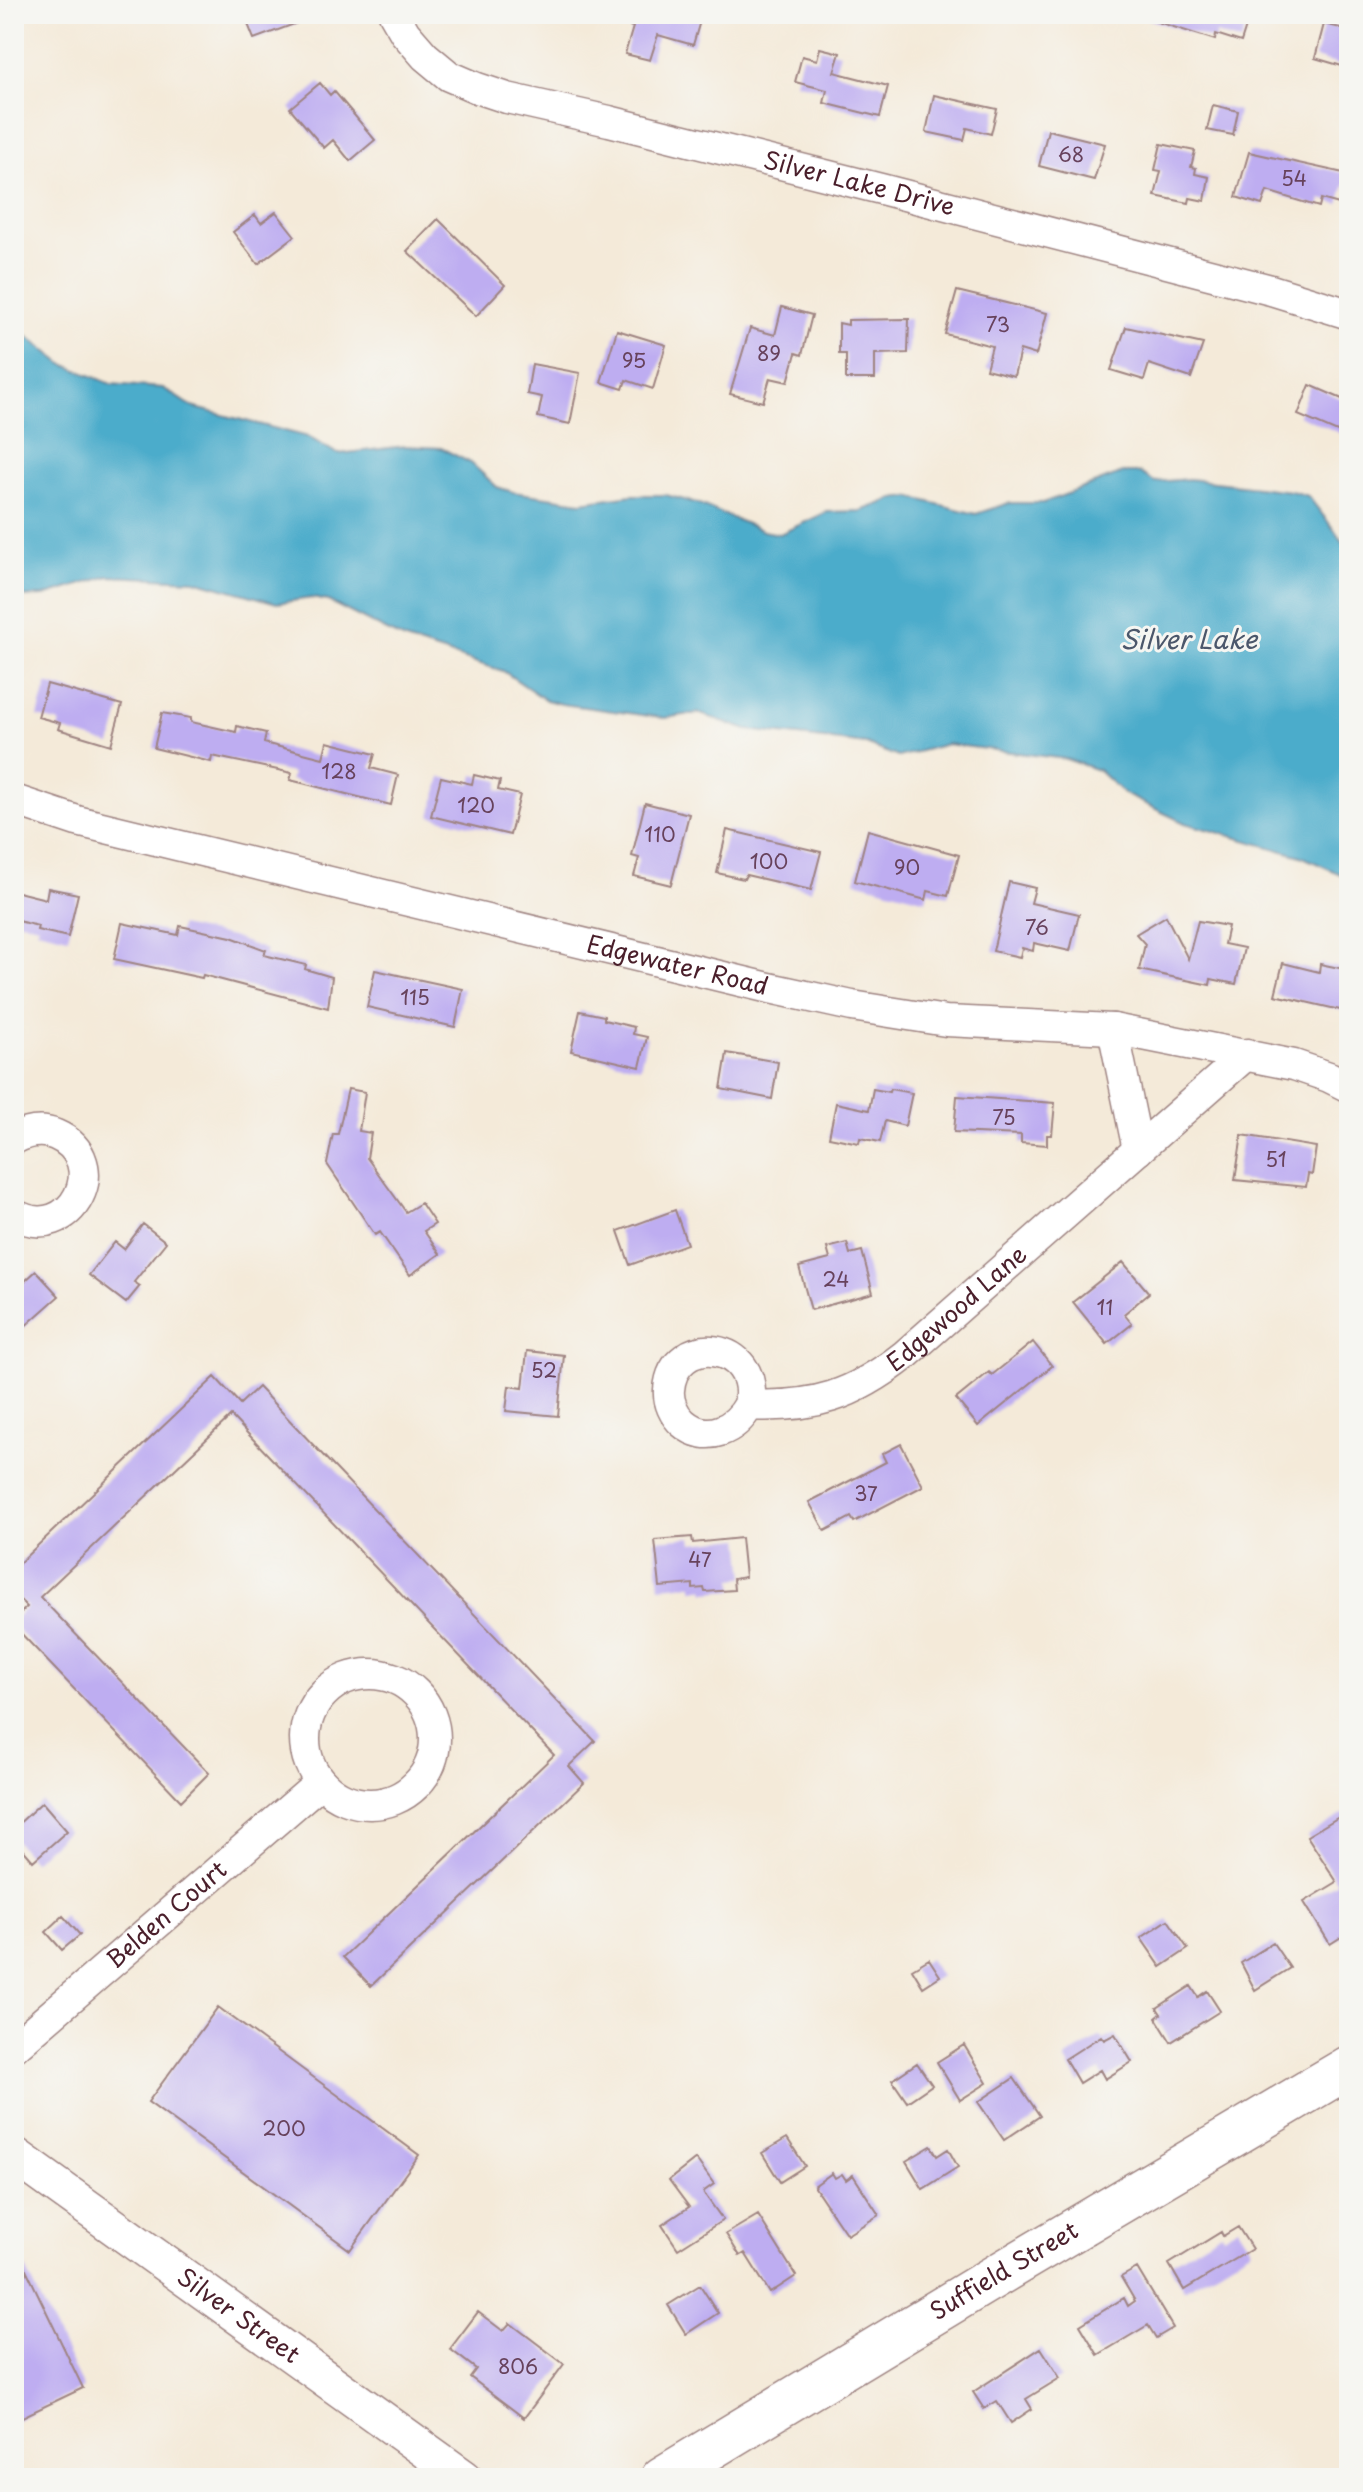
<svg xmlns="http://www.w3.org/2000/svg" width="1363" height="2492" viewBox="0 0 1363 2492" font-family="'Playpen Sans',sans-serif">
<rect width="100%" height="100%" fill="#f6f6f2"/>
<filter id="ink" filterUnits="userSpaceOnUse"><feTurbulence type="fractalNoise" baseFrequency=".0125" numOctaves="2"/><feDisplacementMap in="SourceGraphic" scale="16" xChannelSelector="R" yChannelSelector="G"/><feConvolveMatrix kernelMatrix="1 2 1 2 8 2 1 2 1" color-interpolation-filters="sRGB"/></filter>
<filter id="wash" filterUnits="userSpaceOnUse"><feTurbulence type="fractalNoise" baseFrequency=".006" numOctaves="4" result="noise"/><feDisplacementMap in="SourceGraphic" scale="32" xChannelSelector="R" yChannelSelector="G"/><feGaussianBlur stdDeviation="1.8" result="paint"/><feColorMatrix in="noise" values="0 0 0 0 0 0 0 0 0 0 0 0 0 0 0 0 0 1.4 0 .05"/><feComposite in="paint" operator="in"/></filter>
<g filter="url(#wash)">
<rect width="100%" height="100%" fill="#f4ead9"/>
<path fill="#4caccb" stroke="#4b667b" stroke-width="2" d="M14 321 23 333 63 364 111 384 163 388 192 407 308 437 338 454 406 446 441 448 471 463 497 487 513 492 581 502 632 495H666L699 504 763 531 780 534 827 512 861 511 893 499 910 497 976 514 1009 503H1043L1123 473H1140L1155 482 1189 479 1291 491 1308 496 1349 549V878L1301 856 1185 823 1124 794 1098 770 1066 759 947 744 898 757 866 744 747 730 698 713 664 718 562 704 546 700 503 671 405 640 328 601 312 598 277 603 195 580 109 576 44 596 14 597Z"/>
<g id="blocks">
<path fill="#beadf1" d="M244 14H315L316 16 254 39Z
M608 14H702L693 45 658 35 650 60 625 54 633 27 607 20Z
M1148 14H1250L1241 42 1216 34 1215 40 1148 19Z
M1324 24 1349 30V62L1344 60 1342 66 1315 58Z
M820 48 840 53 834 72 888 86 880 117 824 103 827 90 795 82 802 56 817 60Z
M320 83 330 95 334 91 375 140 350 161 333 140 324 148 290 108Z
M934 95 997 109 991 134 967 128 964 140 926 132Z
M1213 105 1238 111 1233 135 1207 130Z
M1048 130 1105 144 1094 180 1039 166Z
M1161 144 1195 151 1191 167 1196 168 1195 174 1209 177 1205 201 1190 198 1189 203 1155 196 1161 171 1155 170Z
M1249 152 1348 174 1339 204 1321 199 1319 207 1267 191 1262 205 1236 197Z
M276 212 295 236 258 264 233 232 255 215 261 223Z
M438 219 505 285 476 316 407 251Z
M957 291 1047 313 1036 355 1020 350 1014 376 986 369 992 346 945 334Z
M782 307 812 315 802 355 796 353 788 382 770 378 763 402 730 394 750 328 775 335Z
M909 319 908 353 875 354V379H846V354H839V323L848 325V320Z
M1126 327 1203 344 1191 378 1149 364 1144 380 1111 370Z
M617 330 666 345 653 389 626 380 623 389 601 382Z
M532 364 580 373 570 424 538 417 542 397 527 394Z
M1310 385 1349 402V437L1298 415Z
M47 684 122 705 111 745 58 729 60 723 38 717Z
M162 713 191 718V722L236 732 237 726 266 733 264 743 323 758 327 742 375 754 371 768 398 775 391 805 290 780 292 773 212 756 211 762 154 748Z
M474 775 500 781 498 790 520 795 510 835 431 816 441 777 472 784Z
M645 803 689 814 671 885 634 876 639 858 632 856Z
M727 830 821 852 811 890 746 875 744 879 717 873Z
M868 830 959 855 948 896 928 891 926 900 855 881Z
M1009 882 1035 888 1031 903 1079 914 1070 951 1034 943 1033 951 1022 948 1020 957 993 951Z
M48 888 78 894 68 937 37 930 38 926 14 920V891L46 899Z
M1166 916 1188 959 1198 921 1228 926 1224 944 1244 948 1236 984 1211 979 1210 985 1139 970 1145 944 1136 934Z
M122 923 178 935 180 926 231 937 266 950 264 955 306 965 305 969 332 977 328 1008 203 975 202 978 114 959Z
M1283 963 1319 972 1320 964 1349 970V1012L1275 995Z
M375 970 463 989 455 1027 367 1007Z
M580 1011 604 1016V1020L634 1027 633 1034 647 1037 640 1067 571 1051Z
M727 1053 778 1062 772 1099 721 1089Z
M348 1089 365 1092 359 1131 371 1133 367 1158 406 1212 421 1203 435 1224 424 1231 440 1254 410 1275 380 1232 375 1235 327 1164 333 1134H338Z
M873 1089 889 1092 890 1089 912 1093 905 1126 885 1121 880 1142 860 1138 859 1143 829 1137 836 1103 869 1110Z
M957 1096 1055 1103 1052 1135H1047V1145L1021 1143V1135L954 1132Z
M1242 1135 1316 1147 1312 1175 1308 1174 1306 1187 1235 1180Z
M675 1210 687 1244 630 1265 618 1231Z
M143 1224 166 1242 134 1282 140 1286 126 1303 89 1275 115 1242 124 1249Z
M847 1243 850 1254 862 1251 873 1293 811 1310 799 1267 830 1259 827 1248Z
M1123 1262 1149 1293 1124 1314 1132 1324 1107 1344 1073 1302Z
M36 1271 59 1296 14 1336V1291Z
M1033 1342 1052 1366 978 1426 956 1399 989 1372 992 1375Z
M527 1351 564 1355 558 1416 506 1411 509 1386 523 1388Z
M215 1377 240 1404 258 1387 595 1741 569 1766 584 1783 371 1986 343 1957 554 1755 231 1416 40 1597 209 1773 181 1801 14 1626V1619L27 1607 14 1594V1568Z
M901 1444 923 1486 854 1522 851 1517 825 1531 809 1502 886 1462 882 1454Z
M692 1537 693 1543 741 1538 745 1577 733 1579 734 1590 705 1592 704 1588 693 1589V1584L660 1587 655 1540Z
M42 1802 67 1831 33 1861 14 1839V1828Z
M1349 1811V1932L1330 1944 1304 1902 1337 1882 1307 1836Z
M63 1916 80 1935 62 1950 46 1932Z
M1168 1920 1188 1949 1161 1967 1141 1938Z
M1273 1943 1290 1968 1255 1990 1241 1963Z
M929 1959 940 1976 923 1987 912 1969Z
M1191 1986 1198 1997 1207 1991 1220 2011 1171 2042 1156 2018 1161 2014 1157 2008Z
M218 2007 419 2155 350 2250 148 2102Z
M1115 2034 1132 2062 1105 2079 1100 2070 1079 2083 1065 2059 1101 2036 1104 2040Z
M964 2045 987 2083 960 2100 937 2062Z
M917 2063 932 2085 907 2102 892 2080Z
M1014 2078 1040 2116 1004 2140 978 2102Z
M787 2138 805 2166 780 2182 762 2153Z
M931 2146 937 2156 948 2149 958 2167 923 2189 906 2161Z
M696 2159 714 2184 703 2192 723 2220 678 2249 662 2225 689 2207 669 2180Z
M832 2173 835 2178 842 2174 846 2180 853 2175 879 2215 847 2235 814 2186Z
M758 2215 796 2276 770 2293 745 2253 740 2256 726 2234Z
M1238 2227 1252 2249 1184 2290 1169 2264 1221 2232 1223 2236Z
M14 2244 83 2388 14 2421Z
M1137 2268 1173 2328 1156 2338 1148 2325 1098 2355 1080 2325 1124 2298 1128 2306 1135 2301 1121 2277Z
M700 2285 718 2313 686 2334 668 2305Z
M478 2312 503 2331 510 2323 564 2364 524 2418 470 2377 476 2369 450 2349Z
M1041 2348 1060 2378 1026 2399 1032 2409 1011 2423 997 2401 984 2409 973 2392Z"/>
</g>
</g>
<g filter="url(#ink)">
<use href="#blocks" fill-opacity="0" stroke="#9f8482" stroke-width="2"/>
<g fill="none" stroke-linecap="round" stroke-linejoin="round">
<g stroke="#9f8482" stroke-width="33">
<g id="minor">
<path id="s1" d="M394 14 405 33 425 56 449 76 477 88 507 98 609 121 881 189 1271 290 1349 314"/>
<path id="s2" d="M14 800 77 821 765 987 852 1006 946 1021 1113 1029 1294 1065 1329 1077 1349 1087"/>
<path d="M1113 1029 1138 1150"/>
<path d="M14 1139C27 1132 42 1129 56 1135 114 1160 72 1247 14 1214"/>
<path id="s3" d="M749 1405C736 1429 707 1444 683 1423 674 1415 668 1402 669 1390 673 1331 761 1341 749 1405 814 1408 853 1396 905 1355L1247 1054"/>
<circle cx="370" cy="1739" r="65"/>
<path id="s4" d="M14 2047 321 1782"/>
</g>
</g>
<g stroke="#9f8482" stroke-width="39">
<g id="tertiary">
<path id="s5" d="M14 2155 464 2478"/>
</g>
</g>
<g stroke="#9f8482" stroke-width="45">
<g id="secondary">
<path id="s6" d="M662 2478 984 2283 1349 2067"/>
</g>
</g>
<use href="#minor" stroke="#fff" stroke-width="30"/>
<use href="#tertiary" stroke="#fff" stroke-width="36"/>
<use href="#secondary" stroke="#fff" stroke-width="42"/>
</g>
</g>
<g text-anchor="middle" stroke-width="6" stroke-linejoin="round" paint-order="stroke">
<g font-size="20" fill="#67425c">
<text x="1071" y="162">68</text>
<text x="1294" y="186">54</text>
<text x="998" y="332">73</text>
<text x="769" y="361">89</text>
<text x="634" y="368">95</text>
<text x="339" y="779">128</text>
<text x="476" y="813">120</text>
<text x="660" y="842">110</text>
<text x="769" y="869">100</text>
<text x="907" y="875">90</text>
<text x="1037" y="935">76</text>
<text x="415" y="1005">115</text>
<text x="1004" y="1125">75</text>
<text x="1276" y="1167">51</text>
<text x="836" y="1287">24</text>
<text x="1105" y="1315">11</text>
<text x="544" y="1378">52</text>
<text x="866" y="1501">37</text>
<text x="700" y="1567">47</text>
<text x="284" y="2136">200</text>
<text x="518" y="2374">806</text>
</g>
<g font-size="24" fill="#4a1f2b" stroke="#f6f6f2">
<text dy="8" stroke="none"><textPath href="#s1" startOffset="508">Silver Lake Drive</textPath></text>
<text dy="8" stroke="none"><textPath href="#s2" startOffset="684">Edgewater Road</textPath></text>
<text dy="8" stroke="none"><textPath href="#s3" startOffset="494">Edgewood Lane</textPath></text>
<text dy="8" stroke="none"><textPath href="#s4" startOffset="202">Belden Court</textPath></text>
<text dy="8" stroke="none"><textPath href="#s6" startOffset="400">Suffield Street</textPath></text>
<text dy="8" stroke="none"><textPath href="#s5" startOffset="276">Silver Street</textPath></text>
</g>
<g font-size="26" font-style="italic" fill="#4b576b" stroke="#f6f6f2">
<text x="1189" y="649">Silver Lake</text>
</g>
</g>
<rect width="1363" height="2492" fill="none" stroke="#f6f6f2" stroke-width="48"/>
</svg>
